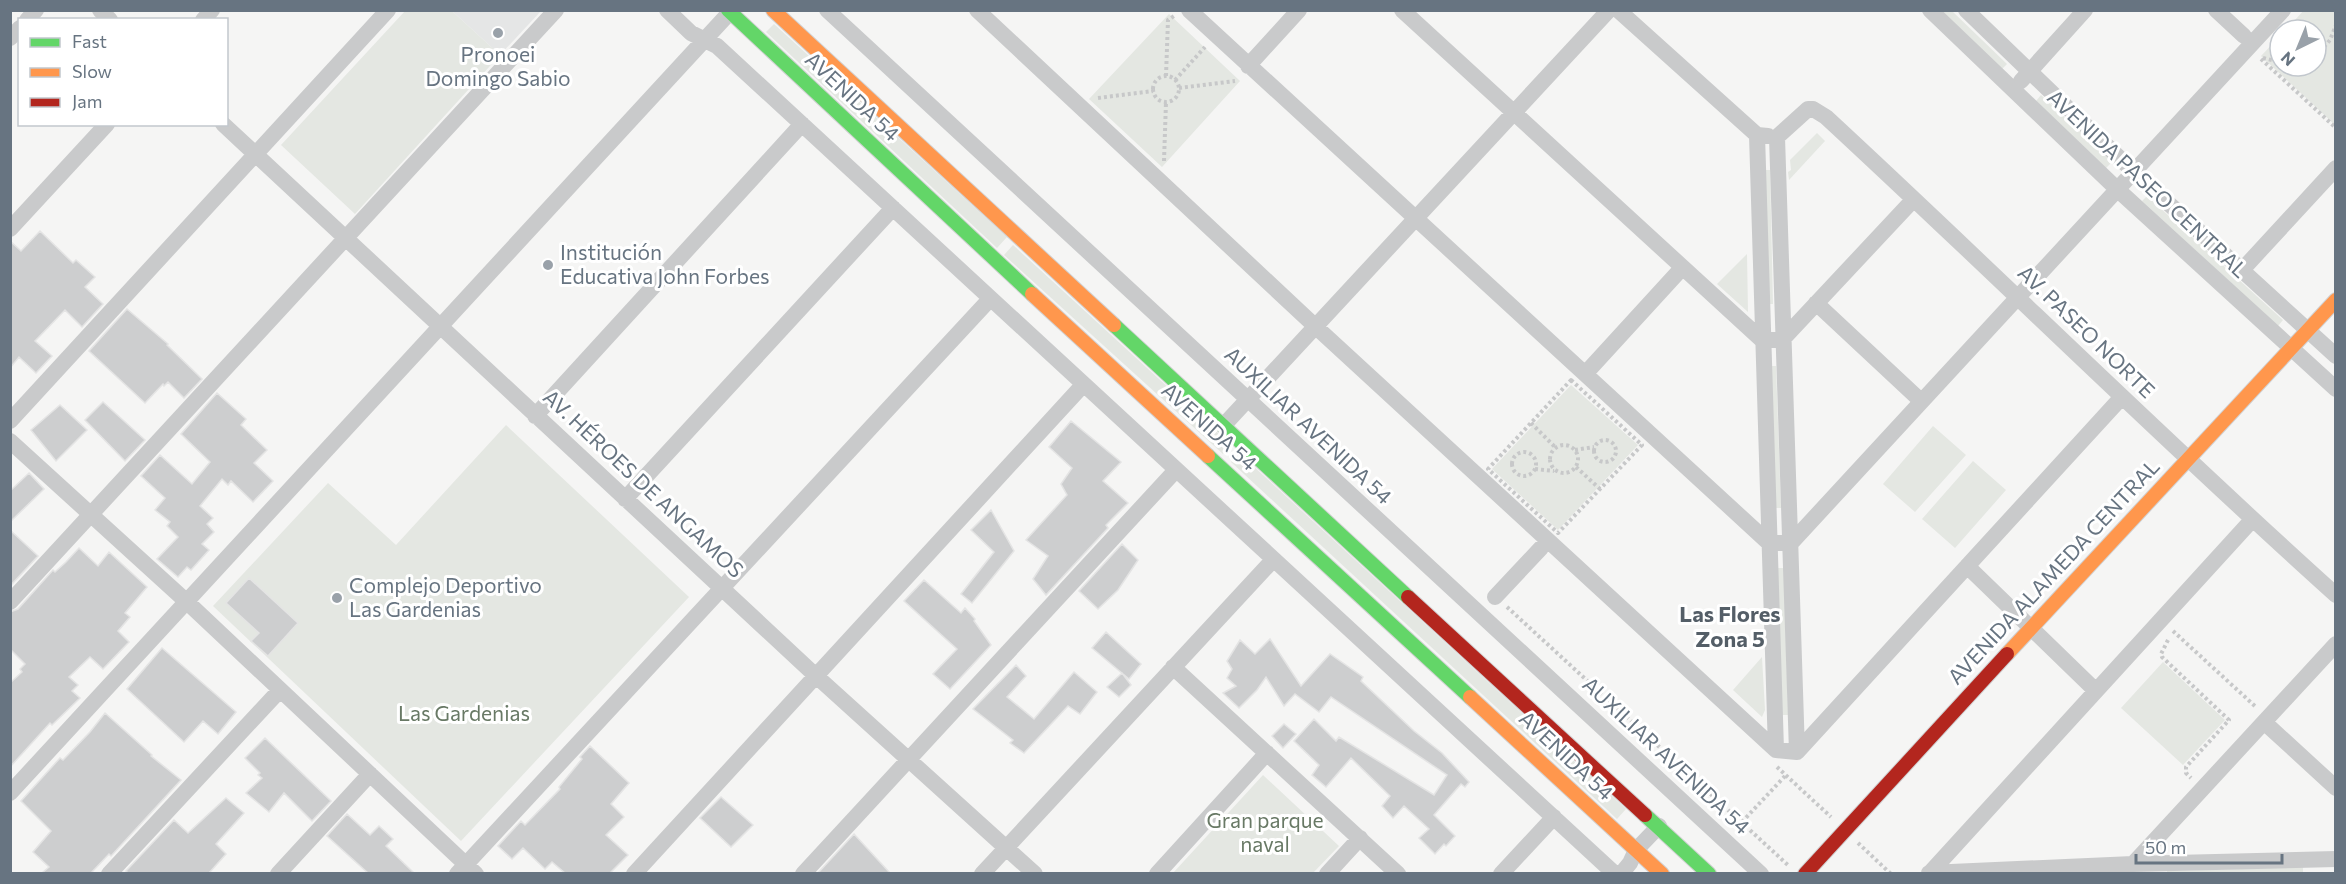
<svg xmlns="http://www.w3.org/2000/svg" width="2346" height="884" viewBox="0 0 2346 884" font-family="Commissioner,sans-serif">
<rect width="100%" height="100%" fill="#f5f5f4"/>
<path fill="#e5e6e6" d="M452 11H541L500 55Z"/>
<path fill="#e4e7e2" d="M2304 10 2335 11V125L2261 56 2280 36V66H2316V30H2286Z
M405 11H452L500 55 355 214 281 145Z
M1942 11H1952L2007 64 2002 69Z
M1169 14 1240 81 1162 167 1089 99Z
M774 24 1007 237 997 248 766 32Z
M2041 95 2112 162 2106 168 2036 101Z
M1817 133 1825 141 1789 180 1788 172 1791 170 1790 160Z
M1764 170H1770L1773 304H1766Z
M2147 196 2283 320 2278 326 2142 201Z
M1013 245 1231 445 1223 454 1004 255Z
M1747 254 1748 312 1717 284Z
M1769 366H1776L1781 508H1774Z
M1571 385 1638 445 1558 530 1492 469Z
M506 425 689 597 461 841 213 606 328 483 396 545Z
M1933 426 1966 455 1915 512 1883 484Z
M1239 453 1626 809 1617 819 1231 462Z
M1973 461 2006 490 1955 548 1922 519Z
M1777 568H1784L1788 715H1781Z
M1762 657 1765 710 1762 717 1733 690Z
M2163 662 2225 720 2183 765 2121 708Z
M1263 775 1339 846 1313 873H1173Z
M2303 867V873L2167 874V871Z"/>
<path fill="#cdcecf" stroke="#e4e4e4" stroke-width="1.5" d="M40 231 73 263 76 260 95 277 85 287 103 304 82 327 65 310 35 341 52 356 36 373 19 357 10 368V241L21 251Z
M127 309 168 344 167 345 202 379 184 398 168 382 164 386 163 384 145 403 89 351Z
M217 393 246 419 241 425 267 450 254 463 273 481 253 502 231 481 228 485 222 479 200 506 213 518 207 524 214 532 202 544 209 550 191 570 187 567 178 577 157 559 178 537 167 526 170 522 155 510 165 498 141 476 160 455 192 484 210 462 181 434Z
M103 402 145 440 125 461 85 420Z
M60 405 87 430 56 461 31 430Z
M1071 421 1121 462 1103 481 1128 503 1106 525 1108 528 1046 595 1033 579 1048 556 1026 540 1067 495 1061 484 1072 468 1049 447Z
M29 473 44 489 10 522V491Z
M991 510 1014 551 972 603 961 594 994 552 971 530Z
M10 530 38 556 10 586Z
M1122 544 1138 560 1118 590 1098 609 1079 591Z
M79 548 98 566 109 552 147 587 125 613 130 617 118 631 129 642 103 669 90 657 69 677 78 685 72 691 80 698 52 725 50 723 10 767V683L22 672 20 669 25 664 10 649V612L18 609 53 570 55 572 66 562Z
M249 578 298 623 268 656 251 641 259 633 226 603Z
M924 580 961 613 965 608 975 619 974 621 991 645 950 689 933 674 957 649 904 601Z
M1106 632 1141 664 1129 679 1092 648Z
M1270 639 1301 686 1330 654 1363 677 1361 681 1414 731 1442 753 1469 782 1465 787 1461 784 1434 815 1455 836 1446 846 1444 844 1435 854 1419 838 1429 829 1404 806 1393 818 1382 806 1390 796 1351 758 1326 787 1312 775 1319 765 1294 741 1314 719 1336 741 1339 737 1434 795 1447 775 1331 697 1319 712 1295 694 1284 706 1266 677 1257 690 1239 708 1223 693 1236 686 1227 678 1232 669 1227 661 1240 640 1255 654Z
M162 648 236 712 218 734 203 721 184 742 127 689Z
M1016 665 1026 676 1007 697 1034 719 1074 672 1097 692 1080 714 1068 706 1024 753 1010 743 1013 740 973 709Z
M1122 673 1131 685 1119 697 1107 687Z
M105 713 152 755 151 756 181 780 111 856 109 854 91 873H42L49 867 33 852 51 831 21 801 60 758 63 760 90 732Z
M1284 724 1296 734 1283 748 1272 736Z
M265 738 331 801 312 821 284 793 269 812 246 793 262 778 258 775 260 773 245 758Z
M590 746 629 783 611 804 624 817 606 835 628 855 610 873H565L552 862 545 869 523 848 512 859 498 846 521 821 525 825 560 789 559 787 582 759 580 757Z
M721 797 753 825 731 847 700 818Z
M226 798 244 813 216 844 226 854 209 873H128L126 871 174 820 188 833Z
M347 814 370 835 379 826 393 839 386 846 414 873H368L327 836Z
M854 834 890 873H818Z"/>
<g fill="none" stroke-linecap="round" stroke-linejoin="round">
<g stroke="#d1d1d2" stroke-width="16">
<path id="fast" d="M728 10 1032 294
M1114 325 1408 597
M1208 456 1470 697
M1645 815 1709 874"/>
</g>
<g stroke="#d1d1d2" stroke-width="16">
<path id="slow" d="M773 10 1114 325
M1032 294 1208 456
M2007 654 2336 300
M1470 697 1662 874"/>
</g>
<g stroke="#d1d1d2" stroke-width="16">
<path id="jam" d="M1408 597 1645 815
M1805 874 2007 654"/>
</g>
<path stroke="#c7c8c9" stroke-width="4" stroke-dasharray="3 3" stroke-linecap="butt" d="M2335 10 2336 12
M2316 56 2330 40 2336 25
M2263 58 2280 62
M2261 59 2336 128
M1166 76 1168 20 1174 16
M1153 89a13 13 0 1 1 26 0a13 13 0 1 1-26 0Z
M1175 80 1205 47
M1179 88 1235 81
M1098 98 1153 91
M1164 161 1166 102
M1571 380 1642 445 1558 533 1488 469Z
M1531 423 1555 447
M1594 451a11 11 0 1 1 22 0a11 11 0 1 1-22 0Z
M1550 459a14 14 0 1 1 28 0a14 14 0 1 1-28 0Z
M1575 450 1594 447
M1512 464a12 12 0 1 1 24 0a12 12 0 1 1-24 0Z
M1576 467 1600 489
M1535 469 1554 471
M1507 607 1789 866
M2173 631 2256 707
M2168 640 2161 654 2162 657 2229 720 2186 767V773L2191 778
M1777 767 1831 817
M1742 822 1786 775
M1858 843 1891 874"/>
<path stroke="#c9cacb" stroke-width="16" d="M100 10 110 20
M667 10 691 33 717 46 1615 874
M827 10 1761 874
M977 10 1316 327 1776 750 1797 752 2121 398
M1189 10 1769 543H1791L2283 10
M1402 10 1762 340H1782L1914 199
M1618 10 1757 135 1768 136
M1930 10 2118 190 2336 389
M1966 10 2134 172 2336 356
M2216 10 2244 36
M27 20 36 10
M203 20 212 10
M10 38 20 28
M1248 66 1299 10
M2021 81 2085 10
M223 124 815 675 1035 874
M1757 135 1776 750
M10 229 107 124
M2242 270 2336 168
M1816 303 1921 401
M1585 374 1682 268
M535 416 802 124
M10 421 388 10
M1224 425 1609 10
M10 441 187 602 476 874
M625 499 893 208
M1967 566 2095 690
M1495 597 1541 548
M10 602 556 10
M1173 667 1398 874
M2264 722 2336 788
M1797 752 1777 137 1808 109H1813L1826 117C1997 275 2162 439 2336 595
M10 793 732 10
M2133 870V864L2336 644
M1929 873 2133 864 2336 859
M109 874 280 690
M278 874 370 774
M457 874 990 299
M634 874 1083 385
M803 874 1176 470
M982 874 1273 560
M1157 874 1267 753
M1327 874 1360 838
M1501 874 1554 817
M1621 874 1630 863 1636 850 1659 826
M1929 874 2252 520"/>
<use href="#fast" stroke="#63d668" stroke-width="14"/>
<use href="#slow" stroke="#ff974d" stroke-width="14"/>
<use href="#jam" stroke="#b3261e" stroke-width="14"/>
</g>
<g fill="#99a1a9" stroke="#fff" stroke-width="2">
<circle cx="498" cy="33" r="6"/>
<circle cx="548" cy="265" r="6"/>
<circle cx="337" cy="598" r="6"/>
</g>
<g text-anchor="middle" stroke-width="6" stroke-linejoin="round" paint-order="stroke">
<g font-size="21" fill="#677481" stroke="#fff" text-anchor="start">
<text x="498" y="62" text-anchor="middle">Pronoei<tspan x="498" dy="24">Domingo Sabio</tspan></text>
<text x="560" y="260">Institución<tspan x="560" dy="24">Educativa John Forbes</tspan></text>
<text x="349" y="593">Complejo Deportivo<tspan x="349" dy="24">Las Gardenias</tspan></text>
</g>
<g font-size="21" fill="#677481" stroke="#fff">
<text transform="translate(852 97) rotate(43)" y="7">AVENIDA 54</text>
<text transform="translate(2147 184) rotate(43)" y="7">AVENIDA PASEO CENTRAL</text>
<text transform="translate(2086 332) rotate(44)" y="7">AV. PASEO NORTE</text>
<text transform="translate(1308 426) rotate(43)" y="7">AUXILIAR AVENIDA 54</text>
<text transform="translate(1209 427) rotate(42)" y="7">AVENIDA 54</text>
<text transform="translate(643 484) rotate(43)" y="7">AV. HÉROES DE ANGAMOS</text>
<text transform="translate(2054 572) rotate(-47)" y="7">AVENIDA ALAMEDA CENTRAL</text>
<text transform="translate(1566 756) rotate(43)" y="7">AVENIDA 54</text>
<text transform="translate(1666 756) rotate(43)" y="7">AUXILIAR AVENIDA 54</text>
</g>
<g font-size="21" fill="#687965" stroke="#fff">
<text x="464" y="721">Las Gardenias</text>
<text x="1265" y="828">Gran parque<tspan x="1265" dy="24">naval</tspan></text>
</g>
<g font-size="22" font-weight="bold" fill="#545e67" stroke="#fff">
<text x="1730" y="622">Las Flores<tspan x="1730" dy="25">Zona 5</tspan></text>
</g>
</g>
<rect width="2346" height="884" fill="none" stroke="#677481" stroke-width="24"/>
<rect x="18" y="18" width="210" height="108" fill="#ffffff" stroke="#c2c7cd" stroke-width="1.5"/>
<rect x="30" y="38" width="30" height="9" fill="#63d668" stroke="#c2c7cd" stroke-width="1.5"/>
<text x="72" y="48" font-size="18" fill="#677481">Fast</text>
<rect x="30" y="68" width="30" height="9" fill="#ff974d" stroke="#c2c7cd" stroke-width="1.5"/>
<text x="72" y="78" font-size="18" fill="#677481">Slow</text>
<rect x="30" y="98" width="30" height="9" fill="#b3261e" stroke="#c2c7cd" stroke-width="1.5"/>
<text x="72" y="108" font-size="18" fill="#677481">Jam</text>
<g transform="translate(2298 48) rotate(223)"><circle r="28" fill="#ffffff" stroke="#c2c7cd" stroke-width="1.5"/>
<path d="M0-4.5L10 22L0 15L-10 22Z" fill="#99a1a9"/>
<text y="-9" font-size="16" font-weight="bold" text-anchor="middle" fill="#677481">N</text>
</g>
<path d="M2136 854v9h146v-9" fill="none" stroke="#677481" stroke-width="3"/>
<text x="2145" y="854" font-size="18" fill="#677481" stroke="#ffffff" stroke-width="4.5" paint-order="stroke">50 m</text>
</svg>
